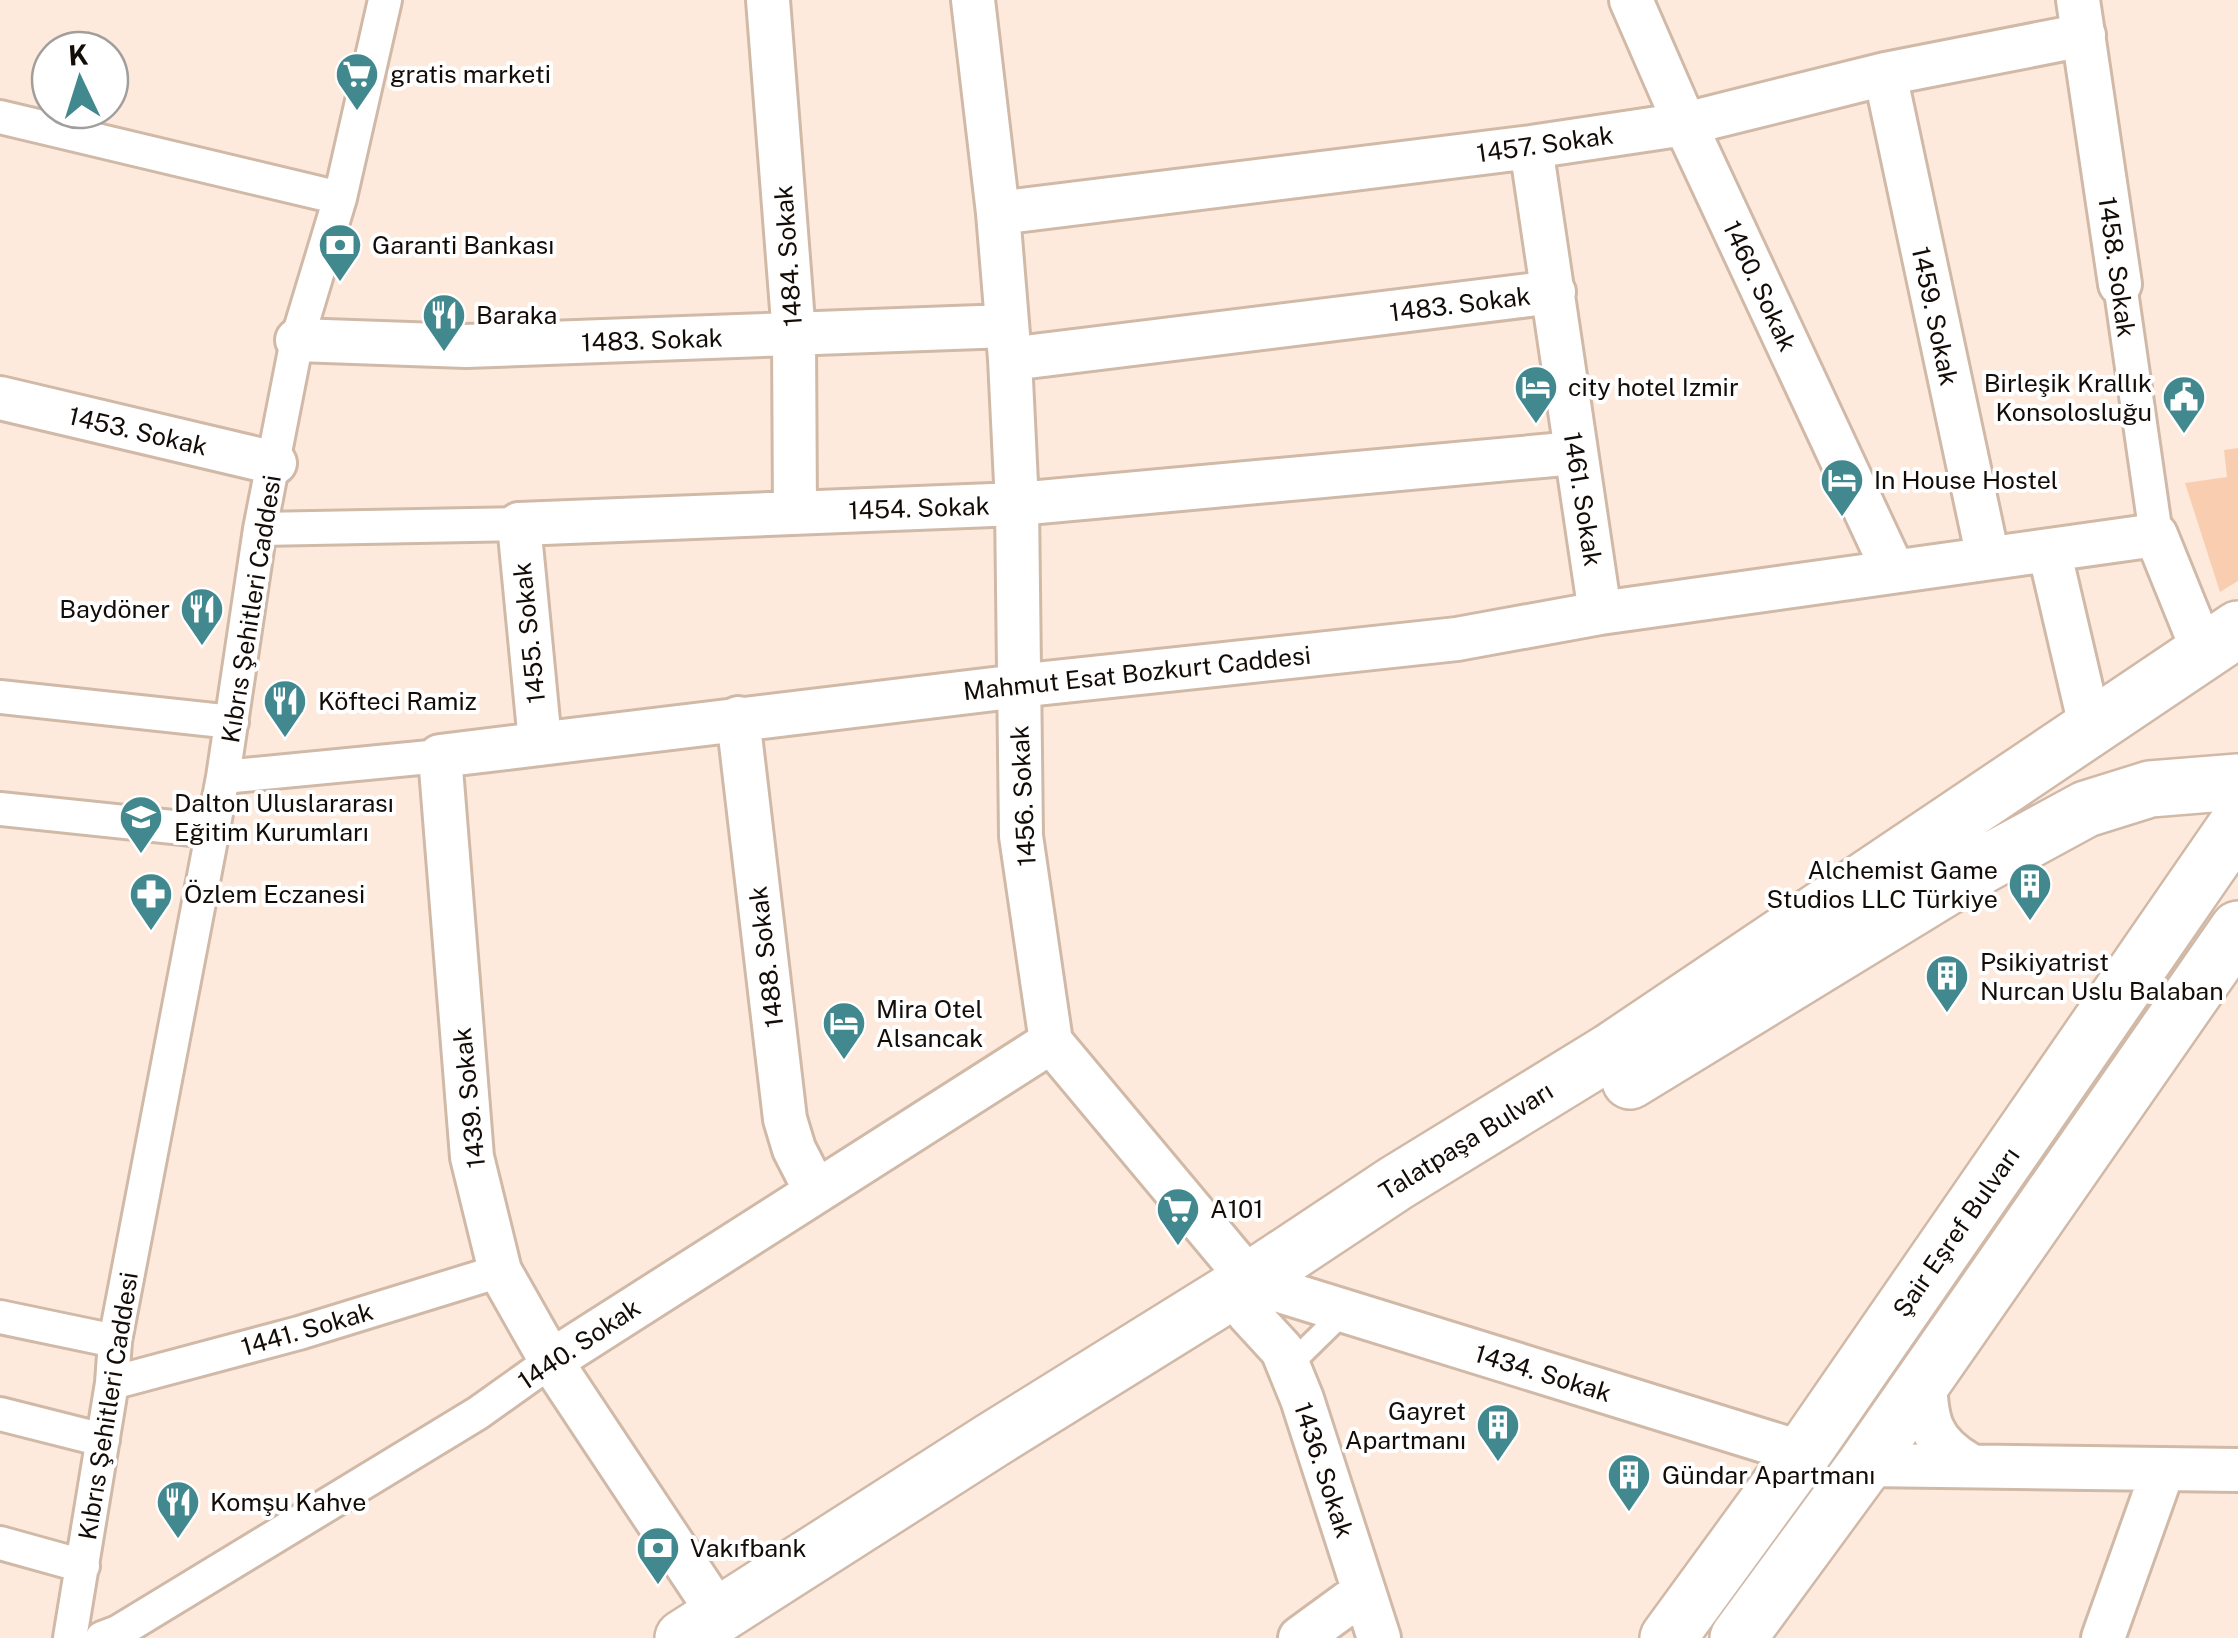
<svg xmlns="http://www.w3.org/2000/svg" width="2238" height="1638" viewBox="0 0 2238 1638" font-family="'Public Sans',sans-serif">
<rect width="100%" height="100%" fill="#feeadc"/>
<path fill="#f9ceb0" d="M2238 448V581L2220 592 2185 483 2227 477 2224 450Z"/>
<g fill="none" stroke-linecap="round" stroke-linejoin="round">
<g stroke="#d1b9a8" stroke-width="28">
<path id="service" d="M1289 1366 1345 1311"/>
</g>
<g stroke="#d1b9a8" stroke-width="38">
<path id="pedestrian" d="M0 117 340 198
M2120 284 2156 535
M260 529 519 524
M0 697 232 722
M223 777 440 756
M0 809 211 831
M0 1317 115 1341
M112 1383 299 1333 500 1271
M0 1414 103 1440
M0 1543 83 1566
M70 1638 112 1383 115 1341 223 777 260 529 297 340 340 198 385 0
M102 1638 118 1632 478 1413 551 1361"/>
</g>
<g stroke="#d1b9a8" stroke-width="48">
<path id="minor" d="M768 0 794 335 795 513
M973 0 998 213 1010 359 1017 504 1021 836 1051 1042 1250 1280
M1631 0 1685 124 1893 570
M2078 0 2120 284
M1885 74 1988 558
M1531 147 1600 613
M998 213 1531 147 1685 124 1885 74 2084 35
M297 340 466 346 1007 326
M1010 359 1554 292
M0 398 275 463
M2049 550 2091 730
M738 718 785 1119 794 1149 815 1190
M540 742 519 524 1017 504 1575 453
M1283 1292 1803 1453
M1248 1313 1282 1350 1302 1399 1379 1638
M551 1361 1051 1042
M1925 1378C1926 1420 1930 1442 1968 1464
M1865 1465 2238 1470
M719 1614 551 1361 500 1271 472 1157 440 756 1018 686 1457 639 1600 613 2156 535 2203 651
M1300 1638 1363 1592
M2103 1638 2163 1470"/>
</g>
<g stroke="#d1b9a8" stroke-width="60">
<path id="secondary" d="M1630 1081 1983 865 2086 809 2150 789 2238 782
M683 1638 991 1441 1250 1280 1396 1183 1611 1051 2238 629"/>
</g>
<g stroke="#d1b9a8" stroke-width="60">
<path id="primary" d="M1668 1638 1803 1453 2238 823
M1738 1638 1865 1465 2238 929"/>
</g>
<use href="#service" stroke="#fff" stroke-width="22"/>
<use href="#pedestrian" stroke="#fff" stroke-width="32"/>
<use href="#minor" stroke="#fff" stroke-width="42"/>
<use href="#secondary" stroke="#fff" stroke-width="55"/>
<use href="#primary" stroke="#fff" stroke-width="55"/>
</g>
<defs>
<g id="supermarket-pin" transform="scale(2.25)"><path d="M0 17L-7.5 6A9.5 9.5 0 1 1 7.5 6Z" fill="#41898e" stroke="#fff"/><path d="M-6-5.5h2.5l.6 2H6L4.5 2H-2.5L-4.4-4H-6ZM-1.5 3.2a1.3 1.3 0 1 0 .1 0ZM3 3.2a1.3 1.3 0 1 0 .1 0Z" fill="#fff"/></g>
<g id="bank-pin" transform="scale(2.25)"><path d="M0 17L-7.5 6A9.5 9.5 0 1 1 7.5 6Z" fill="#41898e" stroke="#fff"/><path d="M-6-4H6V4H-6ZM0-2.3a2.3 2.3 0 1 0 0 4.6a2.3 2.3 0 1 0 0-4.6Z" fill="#fff"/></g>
<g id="restaurant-pin" transform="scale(2.25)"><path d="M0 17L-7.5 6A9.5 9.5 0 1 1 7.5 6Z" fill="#41898e" stroke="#fff"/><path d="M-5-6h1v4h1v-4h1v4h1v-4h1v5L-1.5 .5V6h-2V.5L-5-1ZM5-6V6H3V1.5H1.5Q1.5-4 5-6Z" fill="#fff"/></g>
<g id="hotel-pin" transform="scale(2.25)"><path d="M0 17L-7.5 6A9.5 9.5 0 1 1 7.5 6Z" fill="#41898e" stroke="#fff"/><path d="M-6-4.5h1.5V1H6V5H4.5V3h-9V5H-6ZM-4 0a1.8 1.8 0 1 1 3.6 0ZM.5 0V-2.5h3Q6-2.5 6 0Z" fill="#fff"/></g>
<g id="civic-pin" transform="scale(2.25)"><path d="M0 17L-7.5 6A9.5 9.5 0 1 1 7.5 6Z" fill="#41898e" stroke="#fff"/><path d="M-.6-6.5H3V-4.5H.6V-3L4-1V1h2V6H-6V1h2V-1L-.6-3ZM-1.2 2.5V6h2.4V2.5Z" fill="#fff"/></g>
<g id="school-pin" transform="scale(2.25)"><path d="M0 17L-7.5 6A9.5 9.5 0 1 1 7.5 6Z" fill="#41898e" stroke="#fff"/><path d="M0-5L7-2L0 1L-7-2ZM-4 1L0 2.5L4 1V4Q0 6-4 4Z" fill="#fff"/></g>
<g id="building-pin" transform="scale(2.25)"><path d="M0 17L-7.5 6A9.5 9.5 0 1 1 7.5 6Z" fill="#41898e" stroke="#fff"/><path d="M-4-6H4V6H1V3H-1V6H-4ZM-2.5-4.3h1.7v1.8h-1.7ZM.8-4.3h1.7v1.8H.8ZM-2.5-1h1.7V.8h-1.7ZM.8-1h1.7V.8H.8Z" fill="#fff"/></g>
<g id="pharmacy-pin" transform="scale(2.25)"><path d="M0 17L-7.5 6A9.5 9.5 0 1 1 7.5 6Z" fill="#41898e" stroke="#fff"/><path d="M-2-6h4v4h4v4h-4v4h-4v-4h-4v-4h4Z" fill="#fff"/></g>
</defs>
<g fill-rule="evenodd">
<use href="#supermarket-pin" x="357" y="74"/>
<use href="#bank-pin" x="340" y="245"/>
<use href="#restaurant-pin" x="444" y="315"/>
<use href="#hotel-pin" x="1536" y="387"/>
<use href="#civic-pin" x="2184" y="397"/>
<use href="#hotel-pin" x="1842" y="480"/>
<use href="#restaurant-pin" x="202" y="609"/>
<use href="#restaurant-pin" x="285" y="701"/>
<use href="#school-pin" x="141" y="817"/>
<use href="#building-pin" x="2030" y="884"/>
<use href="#pharmacy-pin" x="151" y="894"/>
<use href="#building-pin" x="1947" y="976"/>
<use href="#hotel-pin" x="844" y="1023"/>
<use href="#supermarket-pin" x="1178" y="1209"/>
<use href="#building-pin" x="1498" y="1425"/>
<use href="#building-pin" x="1629" y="1475"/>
<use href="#restaurant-pin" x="178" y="1502"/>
<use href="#bank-pin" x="658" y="1548"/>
</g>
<g text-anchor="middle" stroke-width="8" stroke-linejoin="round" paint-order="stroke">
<g font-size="25" fill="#140c07" stroke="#fff" text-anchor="start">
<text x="390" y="83">gratis marketi</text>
<text x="372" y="254">Garanti Bankası</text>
<text x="476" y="324">Baraka</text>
<text x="2152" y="392" text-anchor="end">Birleşik Krallık<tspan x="2152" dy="29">Konsolosluğu</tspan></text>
<text x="1568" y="396">city hotel Izmir</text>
<text x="1874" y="489">In House Hostel</text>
<text x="170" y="618" text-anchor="end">Baydöner</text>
<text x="318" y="710">Köfteci Ramiz</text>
<text x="174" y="812">Dalton Uluslararası<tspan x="174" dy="29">Eğitim Kurumları</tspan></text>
<text x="1998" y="879" text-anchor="end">Alchemist Game<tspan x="1998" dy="29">Studios LLC Türkiye</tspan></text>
<text x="184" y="903">Özlem Eczanesi</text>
<text x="1980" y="971">Psikiyatrist<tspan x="1980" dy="29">Nurcan Uslu Balaban</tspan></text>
<text x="876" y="1018">Mira Otel<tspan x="876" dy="29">Alsancak</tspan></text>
<text x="1210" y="1218">A101</text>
<text x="1466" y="1420" text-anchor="end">Gayret<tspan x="1466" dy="29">Apartmanı</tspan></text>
<text x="1662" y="1484">Gündar Apartmanı</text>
<text x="210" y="1511">Komşu Kahve</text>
<text x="690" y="1557">Vakıfbank</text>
</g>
<g font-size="25" fill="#140c07" stroke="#fff">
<text transform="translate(1545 144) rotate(-8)" y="9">1457. Sokak</text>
<text transform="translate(788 256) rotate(-94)" y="9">1484. Sokak</text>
<text transform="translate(2117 267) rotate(82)" y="9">1458. Sokak</text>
<text transform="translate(1760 286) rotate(65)" y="9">1460. Sokak</text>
<text transform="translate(1460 304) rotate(-7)" y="9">1483. Sokak</text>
<text transform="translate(1935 316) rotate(78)" y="9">1459. Sokak</text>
<text transform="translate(652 340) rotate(-2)" y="9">1483. Sokak</text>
<text transform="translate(138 431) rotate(13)" y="9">1453. Sokak</text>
<text transform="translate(1583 499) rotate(81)" y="9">1461. Sokak</text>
<text transform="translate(919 508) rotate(-2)" y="9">1454. Sokak</text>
<text transform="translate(251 609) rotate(-81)" y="9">Kıbrıs Şehitleri Caddesi</text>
<text transform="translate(529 633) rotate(-96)" y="9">1455. Sokak</text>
<text transform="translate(1137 673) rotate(-6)" y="9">Mahmut Esat Bozkurt Caddesi</text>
<text transform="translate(1023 796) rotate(-93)" y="9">1456. Sokak</text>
<text transform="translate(766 957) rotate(-97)" y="9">1488. Sokak</text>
<text transform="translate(469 1098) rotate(-96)" y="9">1439. Sokak</text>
<text transform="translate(1466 1141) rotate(-32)" y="9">Talatpaşa Bulvarı</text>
<text transform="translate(1956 1232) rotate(-55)" y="9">Şair Eşref Bulvarı</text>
<text transform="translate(307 1329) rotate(-16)" y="9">1441. Sokak</text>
<text transform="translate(579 1344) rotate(-34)" y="9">1440. Sokak</text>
<text transform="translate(1543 1373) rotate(17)" y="9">1434. Sokak</text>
<text transform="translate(108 1406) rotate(-81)" y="9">Kıbrıs Şehitleri Caddesi</text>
<text transform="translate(1324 1470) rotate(72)" y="9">1436. Sokak</text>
</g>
</g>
<g transform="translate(80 80) rotate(356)"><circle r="48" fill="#ffffff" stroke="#a19e9c" stroke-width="2.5"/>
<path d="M0-8L18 38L0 25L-18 38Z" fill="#41898e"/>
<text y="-15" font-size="28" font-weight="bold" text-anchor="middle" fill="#140c07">K</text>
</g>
</svg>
